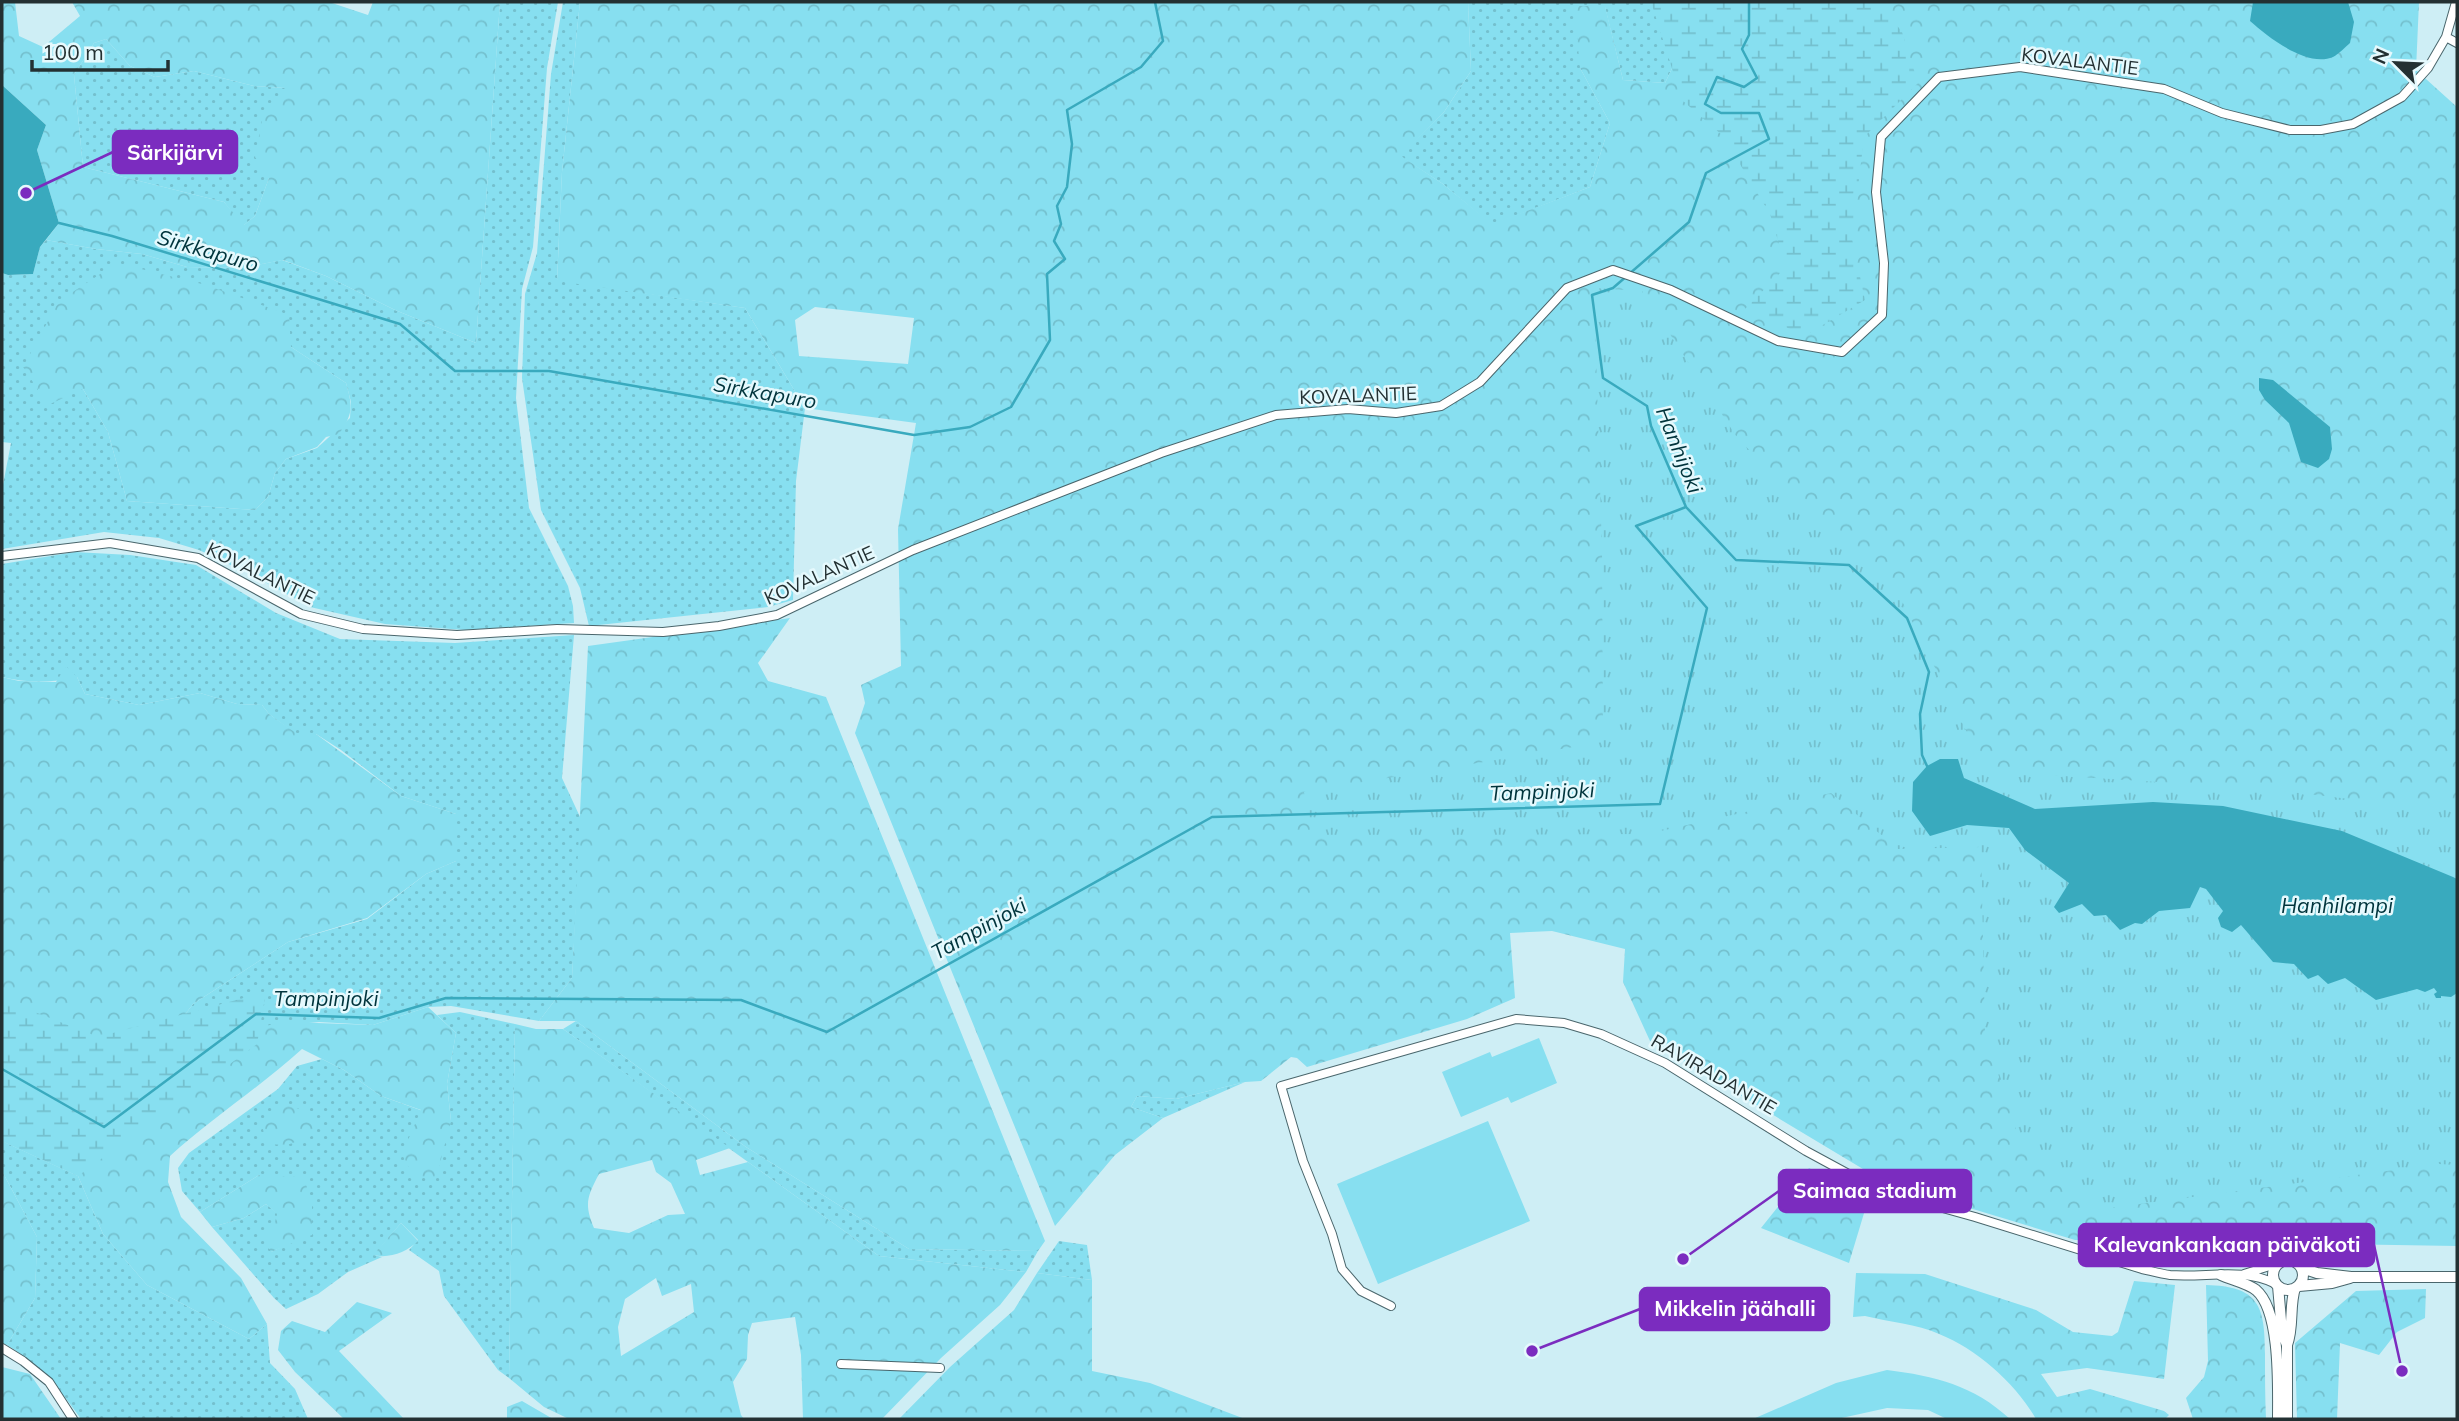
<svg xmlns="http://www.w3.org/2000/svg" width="2459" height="1421" viewBox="0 0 2459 1421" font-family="Mulish,sans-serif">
<defs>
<pattern id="grass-dots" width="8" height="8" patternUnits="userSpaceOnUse" patternTransform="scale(1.75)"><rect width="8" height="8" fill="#87dff0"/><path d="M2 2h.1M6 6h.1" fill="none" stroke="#74c0ce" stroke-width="1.8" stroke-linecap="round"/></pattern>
<pattern id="forest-crowns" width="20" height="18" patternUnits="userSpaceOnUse" patternTransform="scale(1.75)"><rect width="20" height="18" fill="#87dff0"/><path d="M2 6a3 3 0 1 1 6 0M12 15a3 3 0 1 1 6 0" fill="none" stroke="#74c0ce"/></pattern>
<pattern id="wetland-marsh" width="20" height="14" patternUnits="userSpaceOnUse" patternTransform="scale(1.75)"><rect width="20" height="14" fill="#87dff0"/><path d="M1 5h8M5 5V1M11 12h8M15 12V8" fill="none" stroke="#74c0ce"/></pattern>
<pattern id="park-tufts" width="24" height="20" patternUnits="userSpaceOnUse" patternTransform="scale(1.75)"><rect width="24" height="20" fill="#87dff0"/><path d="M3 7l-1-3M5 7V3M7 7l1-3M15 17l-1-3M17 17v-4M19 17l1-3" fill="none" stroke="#74c0ce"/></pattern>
</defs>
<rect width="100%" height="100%" fill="#ceeef5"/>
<path fill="url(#grass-dots)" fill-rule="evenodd" d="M500 2H558L547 68 533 247 522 289 516 398 529 508 568 586 573 606 574 623 465 630 385 624 310 607 254 576 199 550 159 538 104 532 2 549V490L11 443 2 442V273L8 275 33 274 40 247 46 240 96 249 142 254 187 267 241 268 282 260 326 276 395 310 476 343ZM291 347 346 383 351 402 350 418 317 448 286 459 275 473 268 497 255 510 127 501 108 432 83 389Z
M563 2H580L562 172 557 280 745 308 805 408 796 481 793 600 768 607 589 626 580 588 541 510 522 378 525 294 537 253 551 74Z
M1468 2H1671L1679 54 1665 83 1623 80 1605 7 1580 68 1610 123 1590 187 1492 225 1443 184 1400 156 1444 112 1471 71Z
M106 39 130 66 155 77 194 71 254 86 285 88 269 178 255 216 243 226 224 202 83 167 74 75 94 43Z
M75 552 130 555 196 565 276 613 340 639 455 643 574 635 562 778 581 819 572 978 539 1021 451 1006 428 1007 373 1025 319 1022 168 1037 193 1004 288 942 367 919 426 874 456 861V814L401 796 341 750 316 734H296L269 714 262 705 237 704 200 693 139 705 85 694 77 677C52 683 27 683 2 677V564Z
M460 1012 515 1024 509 1378 498 1370 444 1296 439 1271 409 1250 418 1240 401 1223 374 1255 382 1257 348 1272 318 1294 286 1309 274 1298 212 1227 244 1218 266 1204 278 1214 271 1252 292 1242 259 1175 200 1212 182 1191 178 1168 189 1153 278 1089 297 1066 322 1059 344 1070 381 1096 451 1121 447 1084 456 1033 437 1015Z
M576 1021 746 1147 909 1249 1038 1251 1026 1272 879 1256 563 1029Z
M1245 1082 1163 1118 1131 1107 1137 1096 1176 1099Z
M2 1141 78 1176 103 1234 147 1285 249 1339 267 1324 270 1363 295 1389 308 1419H81C57 1386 43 1367 7 1345L35 1298 37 1237 2 1171Z
M1059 1241 1087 1245 1092 1280 1037 1273Z"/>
<path fill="url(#forest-crowns)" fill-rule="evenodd" d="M2 2H15L19 36 43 47 80 16 72 2H329L368 15 373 2H500L476 343 395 310 326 276 283 260 241 268 187 267 142 254 96 249 46 240 59 223 37 150 46 125 2 85ZM106 39 130 66 155 77 194 71 254 86 285 88 262 120 255 157 269 178 255 216 244 225 224 202 83 167 74 75 94 43Z
M580 2H1468L1471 71 1444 112 1401 156 1443 184 1492 224 1590 187 1610 123 1580 68 1574 6H1605L1623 80 1665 83 1679 54 1671 2H2419L2416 70 2457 107V879L1967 825 2457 993V1246L2075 1240 1953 1203 1863 1169 1650 1041 1623 982 1625 949 1552 931 1510 933 1515 998 1467 1019 1307 1067 1297 1058 1291 1057 1261 1081 1245 1082 1176 1099 1137 1096 1131 1107 1163 1118 1115 1155 1055 1226 855 733 865 703 861 685 901 666 898 529 916 423 805 408 745 308 557 281 562 172ZM815 307 914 318 908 364 799 356 795 320Z
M117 263 206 285 289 315 291 347 346 383C353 407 353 414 339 434L326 437 317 447 286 459 275 473 268 497 255 510 127 501 108 432 83 389 48 405 23 367 59 301Z
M790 618 758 663 768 681 826 697 1045 1241 1038 1251 909 1249 746 1147 576 1021H539L572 978 588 646Z
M66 666 77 677 85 694 139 705 200 693 237 704 262 705 269 714 296 733 316 734 401 796 456 814V861L426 874 367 918 288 942 193 1004 168 1037 245 1029 289 1022 373 1025 428 1007 456 1033 447 1084 451 1121 436 1178 413 1176 402 1154 421 1110 381 1096 344 1070 302 1049C260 1087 212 1118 170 1156L168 1182 181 1217 241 1278 267 1324 249 1339 147 1285 103 1234 78 1176 2 1141V677L19 681 56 682Z
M515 1024 536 1029H563L730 1148 696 1160 700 1175 748 1162 879 1256 1026 1272 1000 1305 941 1358 882 1419H803L801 1355 795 1317 752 1323 748 1335 747 1359 733 1382 741 1415 744 1419H569L544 1407 509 1378ZM652 1160 656 1172 671 1183 685 1214 668 1215 629 1233 594 1228C584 1204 587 1197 599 1174ZM656 1278 662 1296 691 1284 694 1312 621 1356 618 1327 625 1299Z
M285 1105 315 1113 317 1134 287 1145 266 1144 262 1124Z
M1809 1168 1848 1188 1866 1194 1868 1200 1849 1263 1761 1228Z
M2 1171 37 1237 35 1298 7 1345 2 1343Z
M259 1175 304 1177 312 1206V1235L271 1252 260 1235 275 1222 277 1214 266 1204 244 1218 212 1227 200 1212Z
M401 1223 418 1241C407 1252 389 1259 373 1255Z
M1037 1273 1092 1280V1371L1150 1383 1245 1419H899L950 1367 1014 1310Z
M1856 1273 1925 1274 2036 1310 2073 1332 2112 1336 2118 1332 2134 1281 2175 1285 2164 1379 2087 1368 2041 1374 2057 1397 2090 1389 2164 1411 2169 1415 2165 1419H2036C2016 1384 1977 1349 1939 1334 1917 1324 1889 1322 1865 1316L1853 1317Z
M2206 1285C2259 1286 2265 1306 2265 1354 2265 1376 2265 1397 2266 1419H2193L2186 1398 2204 1377 2208 1361Z
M2426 1289 2425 1318 2397 1332 2379 1355 2340 1343 2337 1419H2297L2295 1343 2356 1291Z
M357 1302 392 1313 339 1351 404 1419H344L295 1372 278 1350 281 1331 292 1321 325 1332Z
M2 1367 30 1374 61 1419H2Z
M522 1401 553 1419H507V1407Z"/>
<path fill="url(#wetland-marsh)" d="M1651 2H1879L1902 32 1918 83 1864 137 1852 239 1865 300 1806 335 1743 311 1786 267 1770 214 1723 136 1682 100Z
M266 992 257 1044 78 1176 2 1141V999L98 1037Z"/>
<path fill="url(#park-tufts)" d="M1594 288 1642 291 1738 439 1899 595 1986 771 2267 789 2398 805 2457 800V1165L2439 1164 2087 1211 2020 1142 1985 1033 1981 847 1898 849 1831 793 1647 834 1312 836 1304 792 1603 742 1602 551Z"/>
<path fill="#87dff0" d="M1539 1038 1557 1083 1511 1103 1508 1097 1461 1117 1442 1072 1490 1052 1492 1057Z
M1488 1121 1530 1221 1378 1284 1337 1184Z
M1887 1370C1935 1376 1973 1385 2010 1419H1947L1928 1410 1887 1408 1837 1419H1753L1836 1383Z"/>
<path fill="#39aabe" d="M2253 2H2348L2354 22 2350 43C2345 47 2339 54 2333 57 2307 68 2268 37 2250 21Z
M2 85 46 125 37 150 59 223 40 247 33 274 8 275 2 273Z
M2259 378 2273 380 2330 427 2332 449 2329 459 2318 468 2301 462 2289 423 2265 400 2259 390Z
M1940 759H1958L1964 778 2035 809 2153 802 2223 806 2342 831 2453 877 2457 879V993L2451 997 2441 996V998H2436L2434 994 2437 992 2434 988 2425 992 2417 989 2376 1000 2345 978 2328 984 2318 975 2308 979 2294 964 2273 962 2241 925 2232 932 2221 927 2218 918 2223 911 2206 889 2200 887 2190 908 2159 911 2142 924 2135 923 2120 930 2106 915 2094 916 2082 904 2059 913 2054 907 2069 883 2025 850 2009 828 1967 825 1930 836 1912 811 1913 782 1927 766Z"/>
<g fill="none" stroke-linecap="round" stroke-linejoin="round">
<path stroke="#39aabe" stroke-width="2.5" d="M1749 2V35L1742 49 1757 78 1744 87 1717 77 1705 104 1721 113H1759L1769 139 1706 173 1689 222 1613 288 1592 295 1603 378 1647 406 1651 426 1686 507 1736 560 1849 565 1907 618 1929 672 1920 714 1922 755 1927 766
M59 223 112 236 400 324 455 371H549L914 435 970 427 1011 407 1050 340 1047 274 1065 259 1054 241 1061 224 1057 206 1067 187 1072 144 1067 110 1141 67 1163 41 1155 2
M2 1069 104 1127 256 1014 379 1018 446 998 741 1000 827 1032 1212 817 1660 804 1707 608 1636 526 1686 507"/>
<g stroke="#4a666c" stroke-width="10">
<path id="minor" d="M2446 37 2457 43
M2 556 110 543 198 558 301 614 363 629 457 635 557 629 663 632 719 626 777 615 913 550 1161 453 1276 415 1348 409 1396 413 1441 406 1480 382 1567 288 1613 270 1671 290 1778 341 1842 352 1882 315 1884 263 1876 192 1881 137 1939 77 2020 67 2164 89 2222 113 2290 130H2321L2353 124 2402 97 2428 68 2446 37 2456 2
M2244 1274 2279 1263
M1391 1306 1361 1291 1342 1269 1332 1234 1303 1161 1281 1086 1516 1019 1564 1023 1601 1034 1665 1063 1806 1151 1878 1190 1975 1217 2142 1269C2151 1271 2161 1274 2170 1275 2206 1278 2243 1267 2276 1284
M2 1348 23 1361 49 1382 73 1419
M841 1364 940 1368"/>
</g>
<g stroke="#4a666c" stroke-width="12">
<path id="tertiary" d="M2273 1275a15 15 0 1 1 30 0a15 15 0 1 1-30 0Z
M2302 1268 2317 1273 2351 1277H2457
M2221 1275C2232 1280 2247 1283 2256 1290 2281 1311 2278 1388 2278 1419
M2278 1286 2282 1332 2287 1345V1419
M2299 1286 2332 1283 2350 1278
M2287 1345C2294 1326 2289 1307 2295 1288"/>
</g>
<use href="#minor" stroke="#fff" stroke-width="8"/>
<use href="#tertiary" stroke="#fff" stroke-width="10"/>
</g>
<g text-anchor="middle" stroke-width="5" stroke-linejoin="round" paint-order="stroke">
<g font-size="19" fill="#233032" stroke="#e5f9fd">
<text transform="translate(2080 61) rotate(7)" y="7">KOVALANTIE</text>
<text transform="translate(1358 395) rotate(-2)" y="7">KOVALANTIE</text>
<text transform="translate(261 573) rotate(26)" y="7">KOVALANTIE</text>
<text transform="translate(819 575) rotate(-24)" y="7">KOVALANTIE</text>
<text transform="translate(1714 1074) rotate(30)" y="7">RAVIRADANTIE</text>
</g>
<g font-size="21" font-style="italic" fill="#00343c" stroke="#e5f9fd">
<text transform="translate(208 251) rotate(16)" y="7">Sirkkapuro</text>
<text transform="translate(765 393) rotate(10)" y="7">Sirkkapuro</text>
<text transform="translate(1679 450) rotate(68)" y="7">Hanhijoki</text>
<text transform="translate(1542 792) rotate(-2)" y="7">Tampinjoki</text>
<text x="2337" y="913">Hanhilampi</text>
<text transform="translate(979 929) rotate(-29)" y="7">Tampinjoki</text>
<text x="326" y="1006">Tampinjoki</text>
</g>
</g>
<path fill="none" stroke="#7b2cbf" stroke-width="2.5" d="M26 193L113 152M1683 1259L1779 1191M2402 1371L2374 1245M1532 1351L1640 1309"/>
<g fill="#7b2cbf" stroke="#e5f9fd" stroke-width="2.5">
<circle cx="26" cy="193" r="7"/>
<circle cx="1683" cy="1259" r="7"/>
<circle cx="2402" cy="1371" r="7"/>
<circle cx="1532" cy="1351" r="7"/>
</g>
<g fill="#7b2cbf" stroke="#7b2cbf" stroke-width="2.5">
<rect x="113" y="131" width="124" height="42" rx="7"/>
<rect x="1779" y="1170" width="192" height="42" rx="7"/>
<rect x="2079" y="1224" width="295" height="42" rx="7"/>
<rect x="1640" y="1288" width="189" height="42" rx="7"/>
</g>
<g font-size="21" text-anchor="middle" font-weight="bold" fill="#fff">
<text x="175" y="160">Särkijärvi</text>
<text x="1875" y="1198">Saimaa stadium</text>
<text x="2227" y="1252">Kalevankankaan päiväkoti</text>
<text x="1735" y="1316">Mikkelin jäähalli</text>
</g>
<rect width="2459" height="1421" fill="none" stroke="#233032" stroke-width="7"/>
<g transform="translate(2396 63) rotate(294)" stroke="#e5f9fd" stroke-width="5" paint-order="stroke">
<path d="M0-5L12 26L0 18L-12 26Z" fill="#233032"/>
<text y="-10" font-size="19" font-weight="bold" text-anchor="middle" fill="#233032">N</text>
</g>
<path d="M32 60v10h136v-10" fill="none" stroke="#233032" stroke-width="3.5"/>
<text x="42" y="60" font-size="21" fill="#233032" stroke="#e5f9fd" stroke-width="5" paint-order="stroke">100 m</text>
</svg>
